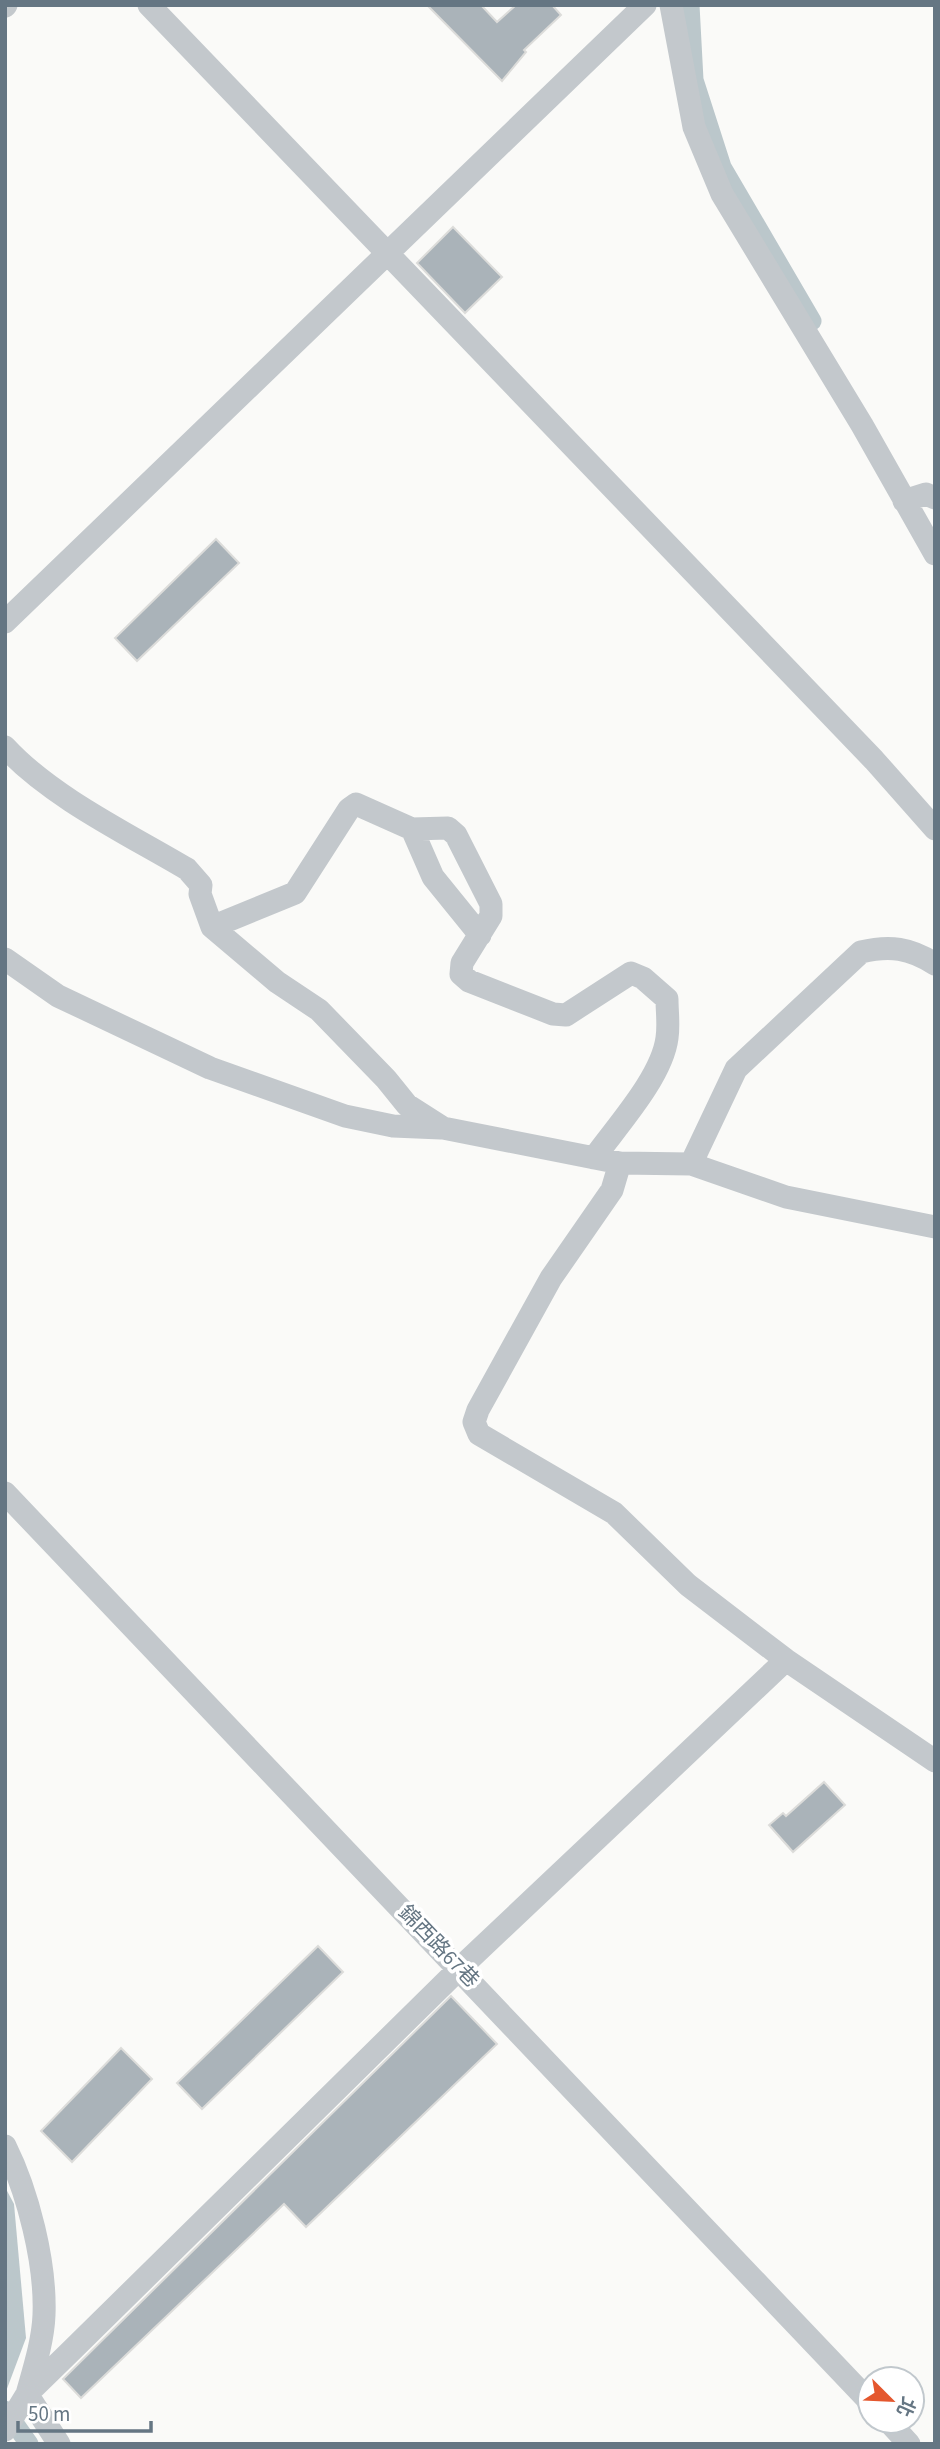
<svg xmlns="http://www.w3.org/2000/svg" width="940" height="2449" viewBox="0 0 940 2449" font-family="'Source Sans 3','Noto Sans TC',sans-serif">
<rect width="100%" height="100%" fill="#fafaf8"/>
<path fill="#bbc7cb" d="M5 2187 14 2204 26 2338 5 2394Z"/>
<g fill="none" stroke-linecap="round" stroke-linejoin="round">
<path stroke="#bbc7cb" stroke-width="19" d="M690 5 694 80 722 167 812 321
M5 2410 29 2444"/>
</g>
<path fill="#aab3b9" stroke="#dcdcda" stroke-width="2" d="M427 5H481L497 22 516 5H552L561 15 524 50 526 52 502 81Z
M453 227 502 277 465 313 417 263Z
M216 539 239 563 137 661 115 638Z
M824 1782 845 1805 793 1852 769 1825 783 1813 786 1816Z
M318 1946 343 1972 202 2109 177 2083Z
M451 1996 497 2044 306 2227 284 2204 81 2398 63 2379Z
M121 2048 152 2079 72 2162 41 2131Z"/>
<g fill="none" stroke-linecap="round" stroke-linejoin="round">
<path stroke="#c3c8cc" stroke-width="23" d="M149 5 874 760 935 829
M671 5 694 127 722 194 862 425 935 554
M5 6 6 5
M904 501 926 494 935 498
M5 622 645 5
M5 747C51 797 128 834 187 869L201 885 200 894 212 927 277 982 319 1010 386 1079 407 1105 443 1128 620 1163 691 1164 786 1197 935 1227
M412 829 433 877 480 935
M212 927 295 893 349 809 356 804 412 829 448 828 456 835 491 904V916L462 963 461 974 469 981 553 1014 566 1015 631 973 643 978 667 999C667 1012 669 1025 667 1038 662 1077 617 1126 594 1158
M5 959 58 996 210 1068 345 1116 393 1126 441 1128
M620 1163 612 1190 551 1278 478 1410 474 1422 479 1434 614 1513 688 1585 786 1660 935 1761
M691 1164 736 1069 861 952C890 945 910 948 935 964
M5 1493 870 2402
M5 2146C28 2192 46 2263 44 2315 43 2341 34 2369 27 2394L59 2444
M888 2421 909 2444
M5 2430 27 2394 71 2351 460 1968 786 1660"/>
</g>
<g text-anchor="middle" stroke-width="7" stroke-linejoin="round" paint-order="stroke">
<g font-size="21" fill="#657683" stroke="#fff">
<text transform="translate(439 1946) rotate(46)" y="7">錦西路67巷</text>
</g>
</g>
<rect width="940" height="2449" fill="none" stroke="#657683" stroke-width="14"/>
<g transform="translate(891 2400) rotate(114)"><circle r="33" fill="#ffffff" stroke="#c1c8cd" stroke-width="2"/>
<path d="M0-5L12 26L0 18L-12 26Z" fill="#e4572e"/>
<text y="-10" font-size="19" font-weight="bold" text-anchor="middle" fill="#657683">北</text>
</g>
<path d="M18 2421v10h133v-10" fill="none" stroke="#657683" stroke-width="3.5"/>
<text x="28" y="2421" font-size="21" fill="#657683" stroke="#ffffff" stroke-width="5" paint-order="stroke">50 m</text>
</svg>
